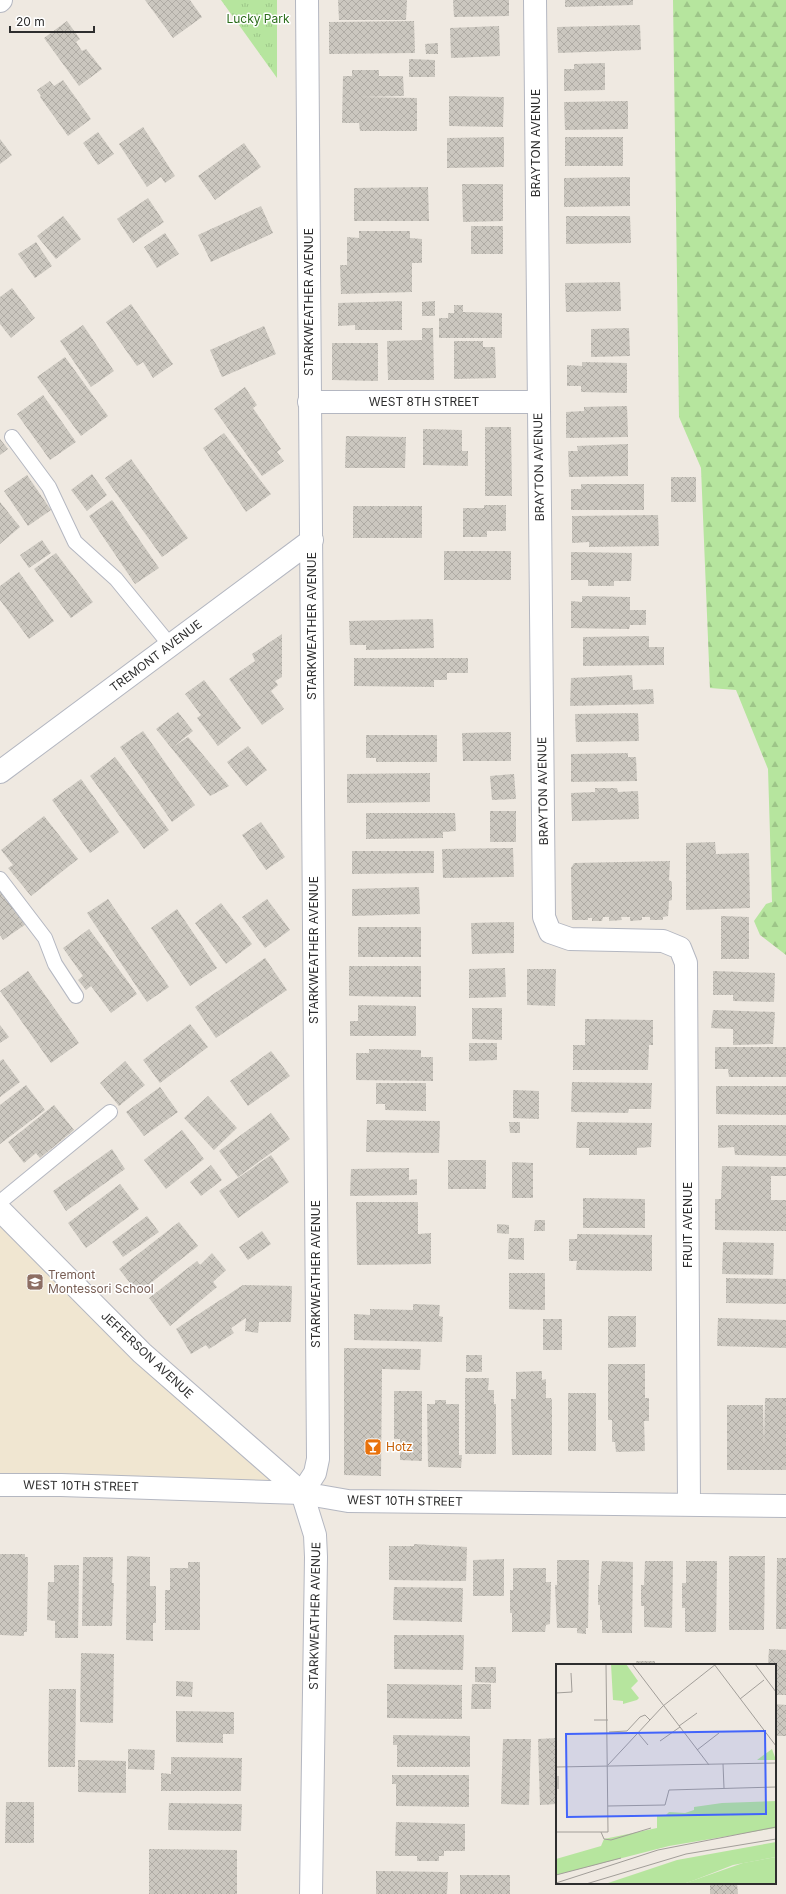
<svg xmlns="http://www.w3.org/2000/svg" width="786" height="1894" viewBox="0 0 786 1894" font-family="Inter,sans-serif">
<defs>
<pattern id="forest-firs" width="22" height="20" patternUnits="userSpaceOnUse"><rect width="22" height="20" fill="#b6e59e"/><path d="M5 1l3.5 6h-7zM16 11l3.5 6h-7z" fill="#9dc588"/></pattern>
<pattern id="park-tufts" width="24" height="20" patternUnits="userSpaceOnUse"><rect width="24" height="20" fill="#b6e59e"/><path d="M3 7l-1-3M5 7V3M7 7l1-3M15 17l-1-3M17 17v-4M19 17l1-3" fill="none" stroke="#9dc588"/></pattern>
<pattern id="building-cross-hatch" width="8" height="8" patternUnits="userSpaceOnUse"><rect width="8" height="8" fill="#cbc7bf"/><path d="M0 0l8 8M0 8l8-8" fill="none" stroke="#afaba4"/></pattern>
</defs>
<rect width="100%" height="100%" fill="#efe9e1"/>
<path fill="#f0e6d1" d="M0 1210 302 1493 0 1485Z"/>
<path fill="url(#forest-firs)" d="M673 0H786V955L760 935 754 921 766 904 772 902 768 769 736 690 710 688 701 468 679 417Z"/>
<path fill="url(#park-tufts)" d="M221 0H277V78Z"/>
<path fill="url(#building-cross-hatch)" d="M145 0H190L202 17 173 38Z
M338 0H407L406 20H339Z
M453 0H509V16L454 17Z
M565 0H633V5L565 7Z
M67 21 80 39 76 42 82 51 86 49 102 69 79 86 44 38Z
M414 21 415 53 329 54V22Z
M640 25 641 50 558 53 557 27Z
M499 26 500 56 451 58 450 28Z
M438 43V54H426L425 44Z
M409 59 435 60V77H409Z
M605 63V90L564 91V69H574V64Z
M352 70H379V76H403L404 96 360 97 417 98V131H360L359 123H342L343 76H352Z
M63 80 91 119 68 136 40 97 41 96 37 90 50 81 54 86Z
M449 96 504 97 503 127 449 126Z
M628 101V129L565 130 564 102Z
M143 127 175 176 165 183 161 177 147 187 119 144Z
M98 132 114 154 98 165 83 143Z
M504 137V167L447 168V138Z
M565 137H623V166H565Z
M0 139 12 155 0 164Z
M244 143 261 167 215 200 198 176Z
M630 177V206L564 207V178Z
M462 184H503V221L463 222Z
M428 187 429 221H354V188Z
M148 198 164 222 133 243 117 219Z
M261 206 273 233 211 262 198 235Z
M63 216 81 239 56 259 37 236Z
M566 216H630L631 243 566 244Z
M471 226H503V254H471Z
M359 231H410V238L422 239V263H412V292L341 294 340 265H347V237L359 238Z
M165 233 179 254 157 268 144 247Z
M36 242 52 266 35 278 18 254Z
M620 282 621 311 566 312 565 283Z
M12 288 35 318 11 338 0 324V297Z
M402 301V330H355V325L338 326V303Z
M435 301V316H422V302Z
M131 304 173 364 153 378 143 362 137 366 106 322Z
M454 305H463V312L502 313V338H439V318H448V313H454Z
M83 325 114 371 91 387 60 341Z
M264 326 276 354 222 377 210 350Z
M422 328H433L434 380H388L387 341 422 340Z
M629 328 630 356 591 357V329Z
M454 341H483V347H495L496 378 454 379Z
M332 343H378V381L332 380Z
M65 357 108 416 81 436 37 377Z
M582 362 627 363V393L581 392V386H567V365L582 366Z
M245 387 257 405 253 408 281 449 277 452 284 461 262 476 214 409Z
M43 395 76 442 50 460 17 414Z
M627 406 628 437 566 438V412L584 411V407Z
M485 427H511L512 496H485Z
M423 429 462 430V451H468V466L423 465Z
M224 433 271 494 246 512 203 448Z
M346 436 406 437 405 468H345Z
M0 439 8 449 0 455Z
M628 444V476L569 477 568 451H578L577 446Z
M131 459 188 538 162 557 105 478Z
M92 474 107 495 87 511 71 490Z
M27 475 51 510 28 526 4 491Z
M671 477H696V502H671Z
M581 484H644V510H571V489H581Z
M112 500 159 568 135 584 89 516Z
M0 502 20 527 0 544Z
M484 505H506V531H487V537H463V508H484Z
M353 506H422V538H353Z
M658 515 659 546 589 547V542L572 543V516Z
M42 540 51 553 29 568 20 555Z
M444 551H511V580H444Z
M571 552 632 553 631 581H614V586H588V580H571Z
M56 553 93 602 71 618 34 569Z
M19 572 54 621 29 639 0 600V586Z
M582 596 630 597V610H646V625H630L629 629 571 628V601L582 602Z
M433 619 434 648 366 650V645H350L349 621Z
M282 634V677L275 681 278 685 271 691 284 709 262 725 229 679 255 661 252 654Z
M649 636V647H664V665L583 666V637Z
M354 658H468V673H447V680H434V687L354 686Z
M632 675 633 690 653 689 654 704 570 706 571 678Z
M204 680 241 728 218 746 197 718 201 715 185 694Z
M178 712 193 731 173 747 188 737 229 786 210 796 156 729Z
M638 713 639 741 576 742 575 714Z
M143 731 195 805 172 822 120 747Z
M511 732V761H463L462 733Z
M366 735H437V762H376V758H366Z
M248 746 267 770 246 786 227 762Z
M628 753V757H636L637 781 571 782V754Z
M115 757 169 830 144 849 90 776Z
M430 773V802L347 803V774Z
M514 774 516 799 492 800 490 776Z
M81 779 119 832 90 853 52 800Z
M595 788H617L618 792 638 791 639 819 572 821 571 793 595 792Z
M490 811H516V842H490Z
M366 813H455L456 831 443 832V838L366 839Z
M44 816 78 859 31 896 8 868 13 865 1 850Z
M261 822 285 857 266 870 242 835Z
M715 842 716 854 749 853 750 908 686 910V843Z
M513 848 514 877 443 878 442 849Z
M352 851H434V873L352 874Z
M670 861 669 880 672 882V900L669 901 668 916 663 917V920H650V917H642V920L630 921V917H621L622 920 609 921V917H603L602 921H592V918H588V920H572L571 868 574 863Z
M0 884 26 924 3 940 0 935Z
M419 887 420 914 352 916V889Z
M108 899 169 987 147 1002 87 913Z
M267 899 290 930 265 948 242 917Z
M221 903 252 944 226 964 195 923Z
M177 909 217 968 190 986 151 928Z
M721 916 749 917V959H721Z
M514 922V953L472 954 471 923Z
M358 927H421V957H358Z
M89 929 137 994 111 1013 91 986 86 990 78 980 83 976 63 948Z
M265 958 287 990 216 1038 195 1007Z
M349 966H421V997L349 996Z
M505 968 506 997 469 998V969Z
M527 969H556L555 1006 527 1005Z
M28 971 79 1043 51 1063 0 991Z
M713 971 775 973 774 1002 733 1001V995H713Z
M358 1005 416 1006V1036H350V1021H358Z
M472 1008H502V1040L472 1039Z
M713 1010 775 1012 773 1044 733 1045V1029L711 1028Z
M585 1019 653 1020V1045H649L648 1070H573V1045H585Z
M190 1024 208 1047 160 1083 143 1060Z
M0 1025 9 1037 0 1043Z
M469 1043H497V1060L469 1061Z
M715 1047H786V1077H729L728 1069H715Z
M369 1049 421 1050V1057H433V1081L356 1080V1053H369Z
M271 1051 290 1076 248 1106 230 1081Z
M3 1059 20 1082 0 1097V1061Z
M125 1061 145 1085 119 1106 100 1083Z
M572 1082 652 1083 651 1109H629L628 1113 571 1112Z
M376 1083H426V1111L385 1110V1104H376Z
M26 1085 45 1110 0 1144V1105Z
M716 1086H786V1115L716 1114Z
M160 1087 178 1112 144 1136 126 1112Z
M513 1090 539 1091V1119L513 1118Z
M208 1096 237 1128 214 1150 184 1118Z
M54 1105 74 1130 40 1158 36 1153 24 1163 8 1142Z
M271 1113 290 1139 238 1177 219 1151Z
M367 1120 440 1121 439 1153 366 1152Z
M509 1122H520V1133H510Z
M577 1122 652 1123 651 1147 637 1148V1155H589V1148H576Z
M718 1125H786V1156L735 1155 734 1147 718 1148Z
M182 1130 204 1159 166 1189 144 1160Z
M112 1149 125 1169 66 1211 53 1191Z
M271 1155 289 1182 238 1218 219 1191Z
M448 1160H486V1189H448Z
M512 1162 533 1163V1198H512Z
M211 1165 222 1180 201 1196 190 1182Z
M722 1166 786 1167V1176H771V1200H786V1231L715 1230V1199H721Z
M409 1168V1180L417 1179V1195L350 1196 351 1169Z
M120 1184 139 1209 86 1248 68 1223Z
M583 1198 645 1199V1228H583Z
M356 1202H418V1234L431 1233V1264L357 1265Z
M147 1216 159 1232 123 1257 112 1242Z
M535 1220H545V1231H534Z
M179 1222 198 1246 138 1293 119 1269Z
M497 1224 509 1225V1234L497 1233Z
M262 1231 271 1244 248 1260 239 1247Z
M577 1234 652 1235V1271L576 1270 577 1261H569V1239H577Z
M509 1238H524V1260L508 1259Z
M723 1242 774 1243 773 1275 722 1274Z
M212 1253 226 1270 213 1282 217 1287 170 1326 149 1298 197 1261 200 1265Z
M509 1273H545V1310L509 1309Z
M726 1278 786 1279V1304L726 1303Z
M243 1285 292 1286 291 1322H259L258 1333 245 1331 246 1318 231 1328 234 1333 209 1349 206 1345 191 1354 176 1329Z
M413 1304 440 1305 439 1316 443 1317 442 1342 354 1340V1314L370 1315V1309L413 1310Z
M608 1316H636V1347L608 1348Z
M718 1318 786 1320V1348L717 1346Z
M543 1319H562V1350H543Z
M344 1348 421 1349 420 1370 382 1369 381 1476 344 1475Z
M466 1355H482V1372H466Z
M608 1364H645V1398H649V1421H644L645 1451 616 1452 615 1442H612V1420H608Z
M542 1371V1380L546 1379V1398H551L552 1401V1455H512L511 1399H516V1372Z
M465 1378H489L488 1390H494V1404H496V1454H465Z
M394 1391H422V1461L400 1460V1439H394Z
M568 1393H596V1451H568Z
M765 1398H786V1470H727V1405H763L764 1446Z
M435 1400H446V1404H459V1455H462L461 1468 428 1467 427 1404H435Z
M414 1544 467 1547 466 1581 389 1580V1546H414Z
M0 1554H25V1557H28L27 1632H24V1636L0 1635Z
M127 1556 150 1557V1586H156V1623H153V1641L126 1640Z
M729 1556H765L764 1630H729Z
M83 1557H113L112 1583H114L112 1626H82Z
M777 1558H786V1629H776Z
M504 1559V1596H473V1560Z
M557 1560H589L588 1628H586V1634L577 1633V1628H557L555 1585H557Z
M602 1561 633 1562 632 1633H602V1620H600V1605H598V1585H600Z
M645 1561H673L672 1628 644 1627V1606H641V1585H644Z
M686 1561H717L716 1632H685V1608H682V1583H686Z
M188 1562H200V1630H165V1590H170V1568H188Z
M54 1565H79L78 1638H55V1621L47 1620 48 1582H54Z
M513 1568H546V1582H551L550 1624 546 1625 545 1632H512V1613H510V1590H513Z
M394 1587 463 1588 462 1622 393 1620Z
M394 1635H464L463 1670 394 1669Z
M769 1649 786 1650V1695H775V1665H768Z
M81 1653 114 1654 113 1723 80 1722Z
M636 1661H655V1665H636Z
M475 1667H496V1683L475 1682Z
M176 1681 193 1682 192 1697 176 1696Z
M387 1684 462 1685V1719L387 1718Z
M472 1684H491V1709H471Z
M49 1689H76L75 1767H48Z
M775 1704 786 1705V1736H775Z
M176 1711 234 1712V1734H223V1743L176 1742Z
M393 1735 470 1736V1767H397V1745H393Z
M557 1738V1804L540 1805 538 1739Z
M503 1739H531L529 1805 501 1804Z
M128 1749 155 1750 154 1770 128 1769Z
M171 1757 242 1758 241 1791H161V1773L171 1774Z
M78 1760 126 1761V1793L78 1792Z
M392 1775H469V1807L396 1806V1784H392Z
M6 1802H34V1843H5Z
M169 1803 242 1804 241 1831 168 1830Z
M396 1822 465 1824V1851H444V1856H439V1861H417V1856H395Z
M149 1849 237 1850V1894H149Z
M376 1871 448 1872 447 1894H376Z
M460 1875H510V1894H460Z
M710 1883H737L738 1894H710Z"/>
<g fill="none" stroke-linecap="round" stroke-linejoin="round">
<g stroke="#b4b7c1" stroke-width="16">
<path id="service" d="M12 437 49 487 75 542 116 579 170 645
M0 879 45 938 55 964 76 996
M0 1202 110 1112"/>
</g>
<g stroke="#b4b7c1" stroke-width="24">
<path id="minor" d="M535 0 544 917 550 932 570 939 663 941 680 948 686 963 689 1504
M0 1 1 0
M309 402H538
M0 772 312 540
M0 1485H61L302 1493 348 1501 786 1506
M302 1493 315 1473 318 1459 307 0"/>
</g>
<g stroke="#b4b7c1" stroke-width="24">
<path id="tertiary" d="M0 1210 142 1353 302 1493 315 1535 316 1557 311 1894"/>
</g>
<use href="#service" stroke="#fff" stroke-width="14"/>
<use href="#minor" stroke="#fff" stroke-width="22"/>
<use href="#tertiary" stroke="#fff" stroke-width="22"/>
</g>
<defs>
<g id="school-square" transform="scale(0.9)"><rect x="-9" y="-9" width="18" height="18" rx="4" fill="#8d6e63" stroke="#fff"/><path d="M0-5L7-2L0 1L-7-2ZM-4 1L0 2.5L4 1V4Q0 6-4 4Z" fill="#fff"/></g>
<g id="bar-square" transform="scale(0.9)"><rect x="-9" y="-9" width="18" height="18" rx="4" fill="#e8710a" stroke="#fff"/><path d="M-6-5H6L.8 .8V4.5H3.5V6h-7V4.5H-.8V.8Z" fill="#fff"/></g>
</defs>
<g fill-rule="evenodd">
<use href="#school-square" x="35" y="1282"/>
<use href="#bar-square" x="373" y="1447"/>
</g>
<g text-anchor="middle" stroke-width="3" stroke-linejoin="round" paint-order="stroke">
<g font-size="12" fill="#2c6e1b" stroke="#fff">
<text x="258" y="23">Lucky Park</text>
</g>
<g font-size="12" fill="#2e2e2e" stroke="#fff">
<text transform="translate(536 143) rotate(-90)" y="4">BRAYTON AVENUE</text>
<text transform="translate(309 302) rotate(-90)" y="4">STARKWEATHER AVENUE</text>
<text x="424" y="406">WEST 8TH STREET</text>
<text transform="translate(539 467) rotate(-91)" y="4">BRAYTON AVENUE</text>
<text transform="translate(312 626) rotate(-90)" y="4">STARKWEATHER AVENUE</text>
<text transform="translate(156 656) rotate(-37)" y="4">TREMONT AVENUE</text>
<text transform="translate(543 791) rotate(-91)" y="4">BRAYTON AVENUE</text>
<text transform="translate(314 950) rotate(-90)" y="4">STARKWEATHER AVENUE</text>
<text transform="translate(688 1225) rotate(-90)" y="4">FRUIT AVENUE</text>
<text transform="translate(316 1274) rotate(-90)" y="4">STARKWEATHER AVENUE</text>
<text transform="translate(147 1355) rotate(43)" y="4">JEFFERSON AVENUE</text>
<text transform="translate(81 1486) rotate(1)" y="4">WEST 10TH STREET</text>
<text transform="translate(405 1501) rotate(1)" y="4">WEST 10TH STREET</text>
<text transform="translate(315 1616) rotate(-89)" y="4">STARKWEATHER AVENUE</text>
</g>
<g font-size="12" fill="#785e54" stroke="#fff" text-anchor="start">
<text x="48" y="1279">Tremont<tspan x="48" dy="14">Montessori School</tspan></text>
</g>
<g font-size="12" fill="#c56008" stroke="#fff" text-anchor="start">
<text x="386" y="1451">Hotz</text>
</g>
</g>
<g transform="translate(556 1664)">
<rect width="220" height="220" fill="#efe9e1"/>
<path d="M220 137V164L113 182 0 211V195L45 182 48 175 101 164V152H109L113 148 129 149 138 146V143L166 139ZM220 178V193L177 201 136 217 127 220H49L121 196Z" fill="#b6e59e"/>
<path d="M55 0H70L82 17 75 24 83 34 81 36 67 40V37L57 36ZM216 85 220 96H201ZM220 193V220H127L187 199Z" fill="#b6e59e"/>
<path fill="none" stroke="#a29e99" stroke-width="1" d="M76 0 153 101M158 0 220 82M199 0 220 28M0 29 16 28 15 9M184 35 208 16M38 56H52M123 62 141 49M53 68 71 67 84 53 89 51 94 56M82 69 92 81M104 77 124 63M141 86 163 69M167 100 168 124M52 101 107 42 160 0M0 103 220 99M2 112V125M52 142 109 141 113 126 220 123M0 168H52L50 0M45 168 48 175 55 176 95 164M0 211 65 194M0 219 102 186 220 163M30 220 130 190 220 175"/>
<path fill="#4264fb" fill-opacity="0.15" stroke="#4264fb" stroke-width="2" d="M209 67 210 150 11 153 10 70Z"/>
<rect width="220" height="220" fill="none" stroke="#2e2e2e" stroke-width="2"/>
</g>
<path d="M10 26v6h84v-6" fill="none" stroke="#2e2e2e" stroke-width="2"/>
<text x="16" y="26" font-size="12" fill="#2e2e2e" stroke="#ffffff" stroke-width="3" paint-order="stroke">20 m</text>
</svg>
